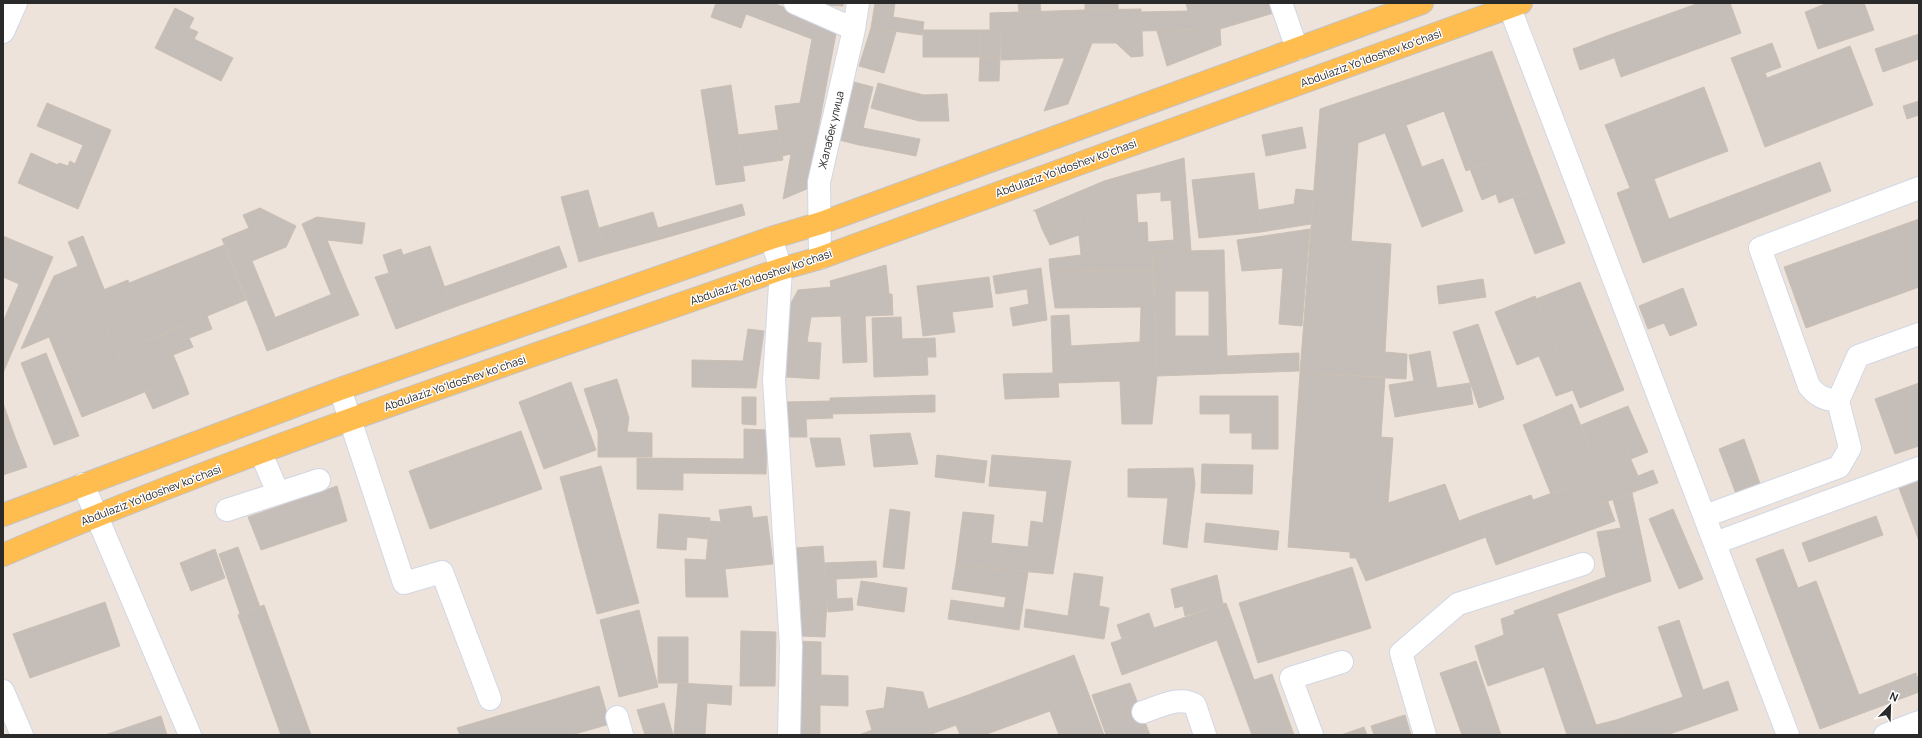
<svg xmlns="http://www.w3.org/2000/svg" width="1922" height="738" viewBox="0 0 1922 738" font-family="Manrope,sans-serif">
<rect width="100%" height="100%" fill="#eee3db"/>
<path fill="#c5bdb7" stroke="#cabfb4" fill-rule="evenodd" d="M716 3H750L741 28 711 17Z
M750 3H773L837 28 807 189 783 199 791 154 782 156 775 106 800 103 812 39 746 14Z
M823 3H843V6L823 5Z
M875 3H895L893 17 924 22 922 35 871 28Z
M1018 3H1040L1041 12H1019Z
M1085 3H1118V10H1085Z
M1186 3H1213L1220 29 1142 31 1141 12 1188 11Z
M1213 3H1238V5L1244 3H1274L1277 12 1220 29Z
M1699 3H1730L1741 33 1621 77 1607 36Z
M1825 3H1864L1874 30 1818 49 1805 12 1825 4Z
M175 8 194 18 189 28 198 32 194 39 233 58 221 81 155 48Z
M1141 9 1143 56 1131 57 1116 43H1086L1085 10Z
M1085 10 1086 43 1070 44 1064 58 1001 60V30H990V13Z
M871 28 896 32 884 73 859 66Z
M1220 29 1221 45 1167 66 1157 31Z
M923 30H980V57H923Z
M980 30H1001L1000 57H980Z
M1919 34V59L1883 72 1875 49Z
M1607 36 1614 58 1580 70 1573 49Z
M1092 43 1068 104 1044 111 1070 44Z
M1772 43 1781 67 1765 73 1775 98 1750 107 1731 58Z
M1850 46 1873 105 1765 147 1750 107 1775 98 1767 78Z
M1492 51 1528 147 1466 171 1444 111 1358 143 1351 241 1391 244 1385 352 1407 354 1406 379 1300 373 1320 109Z
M980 57H1000L999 81H979Z
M854 82 873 87 859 145 839 140Z
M878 83 907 91 900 116 871 108Z
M731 85 745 181 716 185 701 90Z
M1704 87 1728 151 1630 188 1605 125Z
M907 91 924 95 919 121 900 116Z
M947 94 949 121H919L924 95Z
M1919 101V115L1907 119 1903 106Z
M47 103 111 130 78 209 18 183 31 153 58 165 59 163 68 166 70 161 75 164 83 145 37 126Z
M1406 125 1422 167 1443 159 1463 211 1422 227 1385 133Z
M1302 127 1306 148 1266 156 1262 135Z
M863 128 884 132 881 149 859 145Z
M778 130 783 160 743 166 738 135Z
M884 132 920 139 916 156 881 149Z
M1528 147 1543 186 1499 203 1496 194 1482 200 1470 169Z
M1184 158 1191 251 1153 252V270H1089L1087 215 1042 229 1035 210 1033 211 1104 181ZM1161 192V201L1171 200 1174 240 1148 242 1147 222 1138 223 1136 194Z
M1820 162 1831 191 1643 263 1617 193 1654 179 1669 219Z
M1254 173 1261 232 1199 238 1192 180Z
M1543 186 1565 243 1535 254 1513 197Z
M1296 189 1314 191 1311 224 1261 232 1258 210 1294 204Z
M588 190 606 254 579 262 561 197Z
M742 204 745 215 661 239 658 228Z
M260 208 296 226 286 247 252 261 275 317 257 325 222 239 249 228 243 215Z
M653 212 661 239 606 254 599 228Z
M1087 215 1089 270 1050 271 1049 259 1081 255 1079 235 1050 245 1042 229Z
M317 217 365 223 362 244 327 240 347 288 331 294 302 224Z
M1919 219V287L1875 303 1855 242Z
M1310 229 1302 326 1279 324 1283 268 1242 271 1237 240Z
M3 236 53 257 3 373V322L19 284 3 277Z
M83 236 100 279 86 285 68 242Z
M1855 242 1875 303 1806 328 1784 267Z
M224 245 246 300 117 353 93 294 128 280 129 283Z
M430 246 452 308 396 329 375 277 389 273 383 255 401 249 403 255Z
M559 246 567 267 452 308 444 287Z
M1224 250 1227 356 1299 353V371L1157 376 1153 252ZM1175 291H1209V336H1175Z
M886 265 889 294H892L893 315 865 316 867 362 843 363 841 316 811 317 807 342 821 343 819 379 786 377 790 305 798 290 831 287 830 281Z
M78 266 86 285 100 279 104 289 93 294 135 396 82 417 49 337 21 349 54 276Z
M1041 268 1047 320 1013 326 1010 308 1029 304 1027 289 996 294 993 276Z
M1153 270 1157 376 1152 424H1122L1120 381 1058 383 1059 397 1005 399 1003 374 1053 373 1051 316 1069 315 1071 346 1140 342 1141 307 1055 308 1050 271Z
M989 277 993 307 952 312 955 332 923 336 917 286Z
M1483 279 1486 297 1439 304 1437 286Z
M1580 282 1624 390 1580 408 1536 299Z
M347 288 359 315 267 351 257 325Z
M1683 288 1697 325 1670 336 1664 323 1648 329 1639 306Z
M1535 296 1573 390 1556 396 1539 356 1517 365 1495 312Z
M207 316 212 329 182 341 177 328Z
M901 317 902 339 935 338 936 357H927L928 375 874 377 872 318Z
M1478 324 1504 399 1479 408 1453 332Z
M177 328 182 341 189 338 193 347 173 355 164 333Z
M748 329 764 331 756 388 692 387V360L743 361Z
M164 333 182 376 135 396 117 353Z
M1430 351 1437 388 1470 383 1473 404 1395 417 1389 385 1414 381 1409 355Z
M46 353 79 436 54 445 21 363Z
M1300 373 1385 377 1381 437 1393 438 1388 503 1445 484 1459 521 1477 514 1486 537 1366 581 1356 558H1350V552L1288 547Z
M182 376 189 394 153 409 145 392Z
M617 379 629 418 627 432 652 433V457H598V432L584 389Z
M571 382 596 450 544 469 519 402Z
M1919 383V446L1895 454 1875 399Z
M935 395V412L832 414 833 418 806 419 807 437H786V402L830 401V398Z
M1200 396H1278V449H1252V433H1230V414H1200Z
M742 397H756V425L742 424Z
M3 403 15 437 3 442Z
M1572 404 1593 456 1624 444 1638 476 1653 470 1658 483 1595 506 1585 481 1551 494 1523 425Z
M1628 406 1648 452 1631 459 1624 444 1593 456 1581 425Z
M744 429 767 430 766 474 683 473V490L637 489V458L744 459Z
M521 431 542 489 430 529 409 471Z
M910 433 918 464 874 467 870 435Z
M15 437 27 467 3 475V442Z
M810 438H840L845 465 816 467Z
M1744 439 1762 489 1738 499 1719 449Z
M937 455 987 461 984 483 935 477Z
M992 455 1071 461 1053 574 956 565 963 512 994 515 991 543 1028 547 1031 521 1043 523 1047 491 989 486Z
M1202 464 1253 465 1252 494 1201 493Z
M601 466 639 603 597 614 560 477Z
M1193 468 1195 484 1187 548 1163 544 1168 498 1128 497V469Z
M1585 481 1595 506 1608 502 1615 521 1496 565 1477 514 1531 495 1533 500Z
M1919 481V541L1899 488Z
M337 486 347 521 261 550 248 517Z
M1632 493 1651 581 1528 624 1538 650 1482 669 1475 646 1504 635 1501 619 1515 614 1514 611 1606 577 1597 532 1621 528 1613 500Z
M751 506 753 518 767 516 773 564 725 569 728 597H686L685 559 706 560 710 521 721 522 719 510Z
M890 509 910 512 904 569 883 567Z
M1673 509 1703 579 1679 589 1649 519Z
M659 514 710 518 708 539 687 537 686 550 657 548Z
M1876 516 1883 535 1809 562 1802 543Z
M1206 523 1279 531 1277 550 1204 542Z
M823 546 827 599 825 637 800 636 801 600 798 601 795 548Z
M238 547 260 607 240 614 219 554Z
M215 549 225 578 191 591 180 563Z
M1783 549 1798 588 1816 581 1859 695 1916 673 1919 682V692L1820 729 1756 559Z
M876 561 877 577 836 579 837 599 852 598 853 610 828 612 824 563Z
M956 565 1028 572 1019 630 948 619 951 600 1004 608 1006 597 952 589Z
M1352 567 1371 628 1258 663 1239 603Z
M1074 573 1103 577 1099 606 1109 608 1104 639 1024 627 1026 609 1068 616Z
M1217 575 1223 604 1185 616 1183 606 1175 608 1171 589Z
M861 581 907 588 904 612 857 605Z
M105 602 120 646 30 678 13 634Z
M1226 603 1254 680 1272 674 1294 735H1252L1217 640 1122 675 1111 643Z
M264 605 311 735H281L238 615Z
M639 610 658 687 619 697 600 620Z
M1149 613 1154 628 1122 639 1117 625Z
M1557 614 1596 725 1616 720 1621 735H1567L1544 667 1488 686 1482 669 1538 650 1528 624Z
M1679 620 1703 690 1728 681 1738 710 1667 735H1621L1616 720 1683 697 1658 627Z
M741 631 776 632 775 686H740Z
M658 637H688V683H658Z
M795 641 821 642V675L848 676V706L820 705V735H794Z
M1074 655 1104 735H1059L1050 711 984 735 968 695Z
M1476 661 1501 735H1462L1440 673Z
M678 683 732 686 731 705 707 703 705 735H674Z
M1130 683 1150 735H1106L1092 695Z
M599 686 610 724 571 735H460L457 728Z
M887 687 923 692 928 709 968 695 984 735H960L956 725 929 735H859L872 730 866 711 884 708Z
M664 703 673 735H645L637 710Z
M1405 715 1411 735H1374L1371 726Z
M161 716 167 735H105Z
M1364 727 1367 735H1341Z"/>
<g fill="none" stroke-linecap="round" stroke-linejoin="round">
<g stroke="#d0d7e5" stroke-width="24">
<path id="minor" d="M795 3 854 29
M1281 3 1297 49
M1508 3 1788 735
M3 32 16 3
M771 238 781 269 774 380 791 646 789 735
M820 258 819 182 854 29 858 3
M340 389 404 583 442 572 490 699
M1838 401C1824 399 1818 397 1809 386L1760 248 1919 188
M261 453 278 493
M83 484 190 735
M227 510 319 480
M1705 516 1839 467 1850 448 1838 401 1858 356 1919 334
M1715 543 1919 468
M3 691 22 735
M1143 712C1159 707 1180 695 1195 705L1205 735
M617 717 622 735
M1312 735 1291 678 1342 662
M1425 735 1401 653 1458 604 1583 564
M1885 735 1919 722"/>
</g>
<g stroke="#c3c3c3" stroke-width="24">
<path id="major" d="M3 515 340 389 771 238 821 223 1422 3
M3 555C256 446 520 361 781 269L820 258 1521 3"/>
</g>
<use href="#minor" stroke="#fff" stroke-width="22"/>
<use href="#major" stroke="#ffbc4f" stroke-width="22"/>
</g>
<g text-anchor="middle" stroke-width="3" stroke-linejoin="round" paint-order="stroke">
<g font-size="11" fill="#2a2a2a" stroke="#fff">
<text transform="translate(1371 58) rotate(-20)" y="4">Abdulaziz Yoʻldoshev koʻchasi</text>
<text transform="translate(831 130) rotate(-77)" y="4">Жалабек улица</text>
<text transform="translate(1066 168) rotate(-20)" y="4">Abdulaziz Yoʻldoshev koʻchasi</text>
<text transform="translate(761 277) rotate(-19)" y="4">Abdulaziz Yoʻldoshev koʻchasi</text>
<text transform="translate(455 383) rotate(-19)" y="4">Abdulaziz Yoʻldoshev koʻchasi</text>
<text transform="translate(151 495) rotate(-21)" y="4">Abdulaziz Yoʻldoshev koʻchasi</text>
</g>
</g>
<rect width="1922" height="738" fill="none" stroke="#2a2a2a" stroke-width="8"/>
<g transform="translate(1890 706) rotate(23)" stroke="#ffffff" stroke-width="3" paint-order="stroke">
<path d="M0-3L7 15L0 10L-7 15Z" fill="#2a2a2a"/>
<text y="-6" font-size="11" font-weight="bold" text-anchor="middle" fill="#2a2a2a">N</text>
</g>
</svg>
